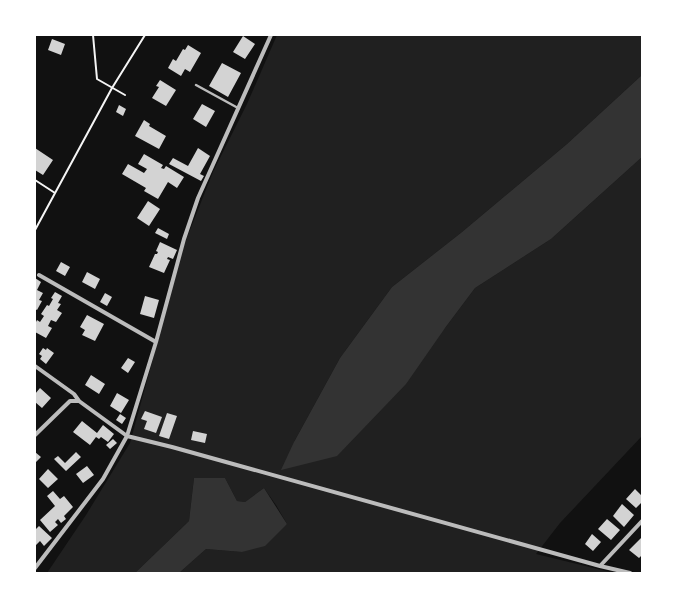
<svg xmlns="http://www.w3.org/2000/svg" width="677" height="608" viewBox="0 0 677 608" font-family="'Golos Text',sans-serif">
<rect width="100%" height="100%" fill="#111"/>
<path fill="#202020" d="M277 35H642V75L567 144 462 232 392 287 340 358 294 442 445 328 475 288 551 239 642 157V436L560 523 536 554 614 573H179L206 549 242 552 287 524 276 505 264 488 245 502 237 501 225 478H194L189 521 135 573H47L86 515 130 443 184 245 213 172 247 104Z"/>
<path fill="#333" d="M642 75V157L551 239 475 288 445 328 406 384 337 456 281 470 294 442 340 358 392 287 462 232 567 144Z
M194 478H225L237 501 245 502 264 488 287 524 265 546 242 552 206 549 179 573H135L189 521Z"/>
<path fill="#d3d3d3" d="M243 36 255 44 245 59 233 52Z
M52 39 65 44 61 55 48 50Z
M188 45 201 53 190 72 185 69 181 76 168 68 173 59 176 61 183 49 185 50Z
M222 63 241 73 228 97 209 86Z
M160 80 176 90 166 106 152 98 159 87 156 86Z
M202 104 215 111 206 127 193 119Z
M119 105 126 109 123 116 116 112Z
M144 120 150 124 149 126 166 136 159 149 135 136Z
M35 148 53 160 43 175 35 170Z
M198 148 210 156 200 174 204 176 201 181 169 164 173 158 188 166Z
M144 154 163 165 161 168 164 169 166 166 184 177 177 188 168 182 158 199 144 191 146 188 122 174 128 164 144 173 147 169 138 164Z
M148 201 160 209 149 226 137 218Z
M158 228 169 234 167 239 155 233Z
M160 242 177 250 173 259 168 257 167 259 170 260 164 273 149 267 155 254H157L158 252 156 251Z
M61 262 70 267 65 276 56 271Z
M87 272 100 279 95 289 82 282Z
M35 278 41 282 37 290 43 293 39 300 42 301 37 310 35 309Z
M55 292 62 296 58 303 61 304 57 310 62 313 56 322 51 320 48 326 52 328 46 338 35 332V324L37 320 40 322 44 316 41 314 47 305 49 306 53 299 51 298Z
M105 293 112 297 107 306 100 302Z
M145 296 159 300 154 318 140 314Z
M87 315 104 324 95 341 82 335 85 330 80 327Z
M43 348 46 350 47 348 54 353 46 364 40 359 42 356 39 354Z
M128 358 135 362 128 373 121 368Z
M91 375 105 384 99 394 85 385Z
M40 388 51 398 42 408 35 402V394Z
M117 393 129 400 121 413 110 406Z
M145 411 162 417 156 433 144 429 147 421 141 419Z
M167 413 177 416 169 439 159 436Z
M120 414 126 418 122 424 116 420Z
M82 421 97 433 103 425 114 434 108 442 101 437 99 439 96 437 90 445 73 432Z
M193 431 207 434 205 443 191 440Z
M113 439 117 443 110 449 106 445Z
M35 452 41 457 35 463Z
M76 452 81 457 66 471 54 459 58 456 65 463Z
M87 466 94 475 83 483 76 474Z
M48 469 58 479 48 488 39 479Z
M635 489 642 496V502L636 508 626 499Z
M53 491 60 499 64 496 73 507 64 516 66 519 61 523 58 519 55 522 58 525 50 532 40 520 55 506 47 496Z
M622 504 634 515 624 527 613 516Z
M607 519 620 530 611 540 598 529Z
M39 526 52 538 44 546 40 541 35 546V530Z
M592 534 601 542 593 551 585 544Z
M642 537V555L639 558 629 550Z"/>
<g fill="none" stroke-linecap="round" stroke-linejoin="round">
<path stroke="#f5f5f5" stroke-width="2" d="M93 35 97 79 125 95
M35 180 55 193
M35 230 112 88 145 35"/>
<path stroke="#bcbcbc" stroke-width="2.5" d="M196 85 238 108"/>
<path stroke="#bcbcbc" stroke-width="4" d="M39 275 156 342
M35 366 74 394 79 401
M35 435 70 401H79L127 436 172 447 600 566 630 573
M600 566 642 521
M35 568 103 479 127 436 156 342 184 239 198 198 271 35"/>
</g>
<rect width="677" height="608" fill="none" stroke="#ffffff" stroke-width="72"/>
</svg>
